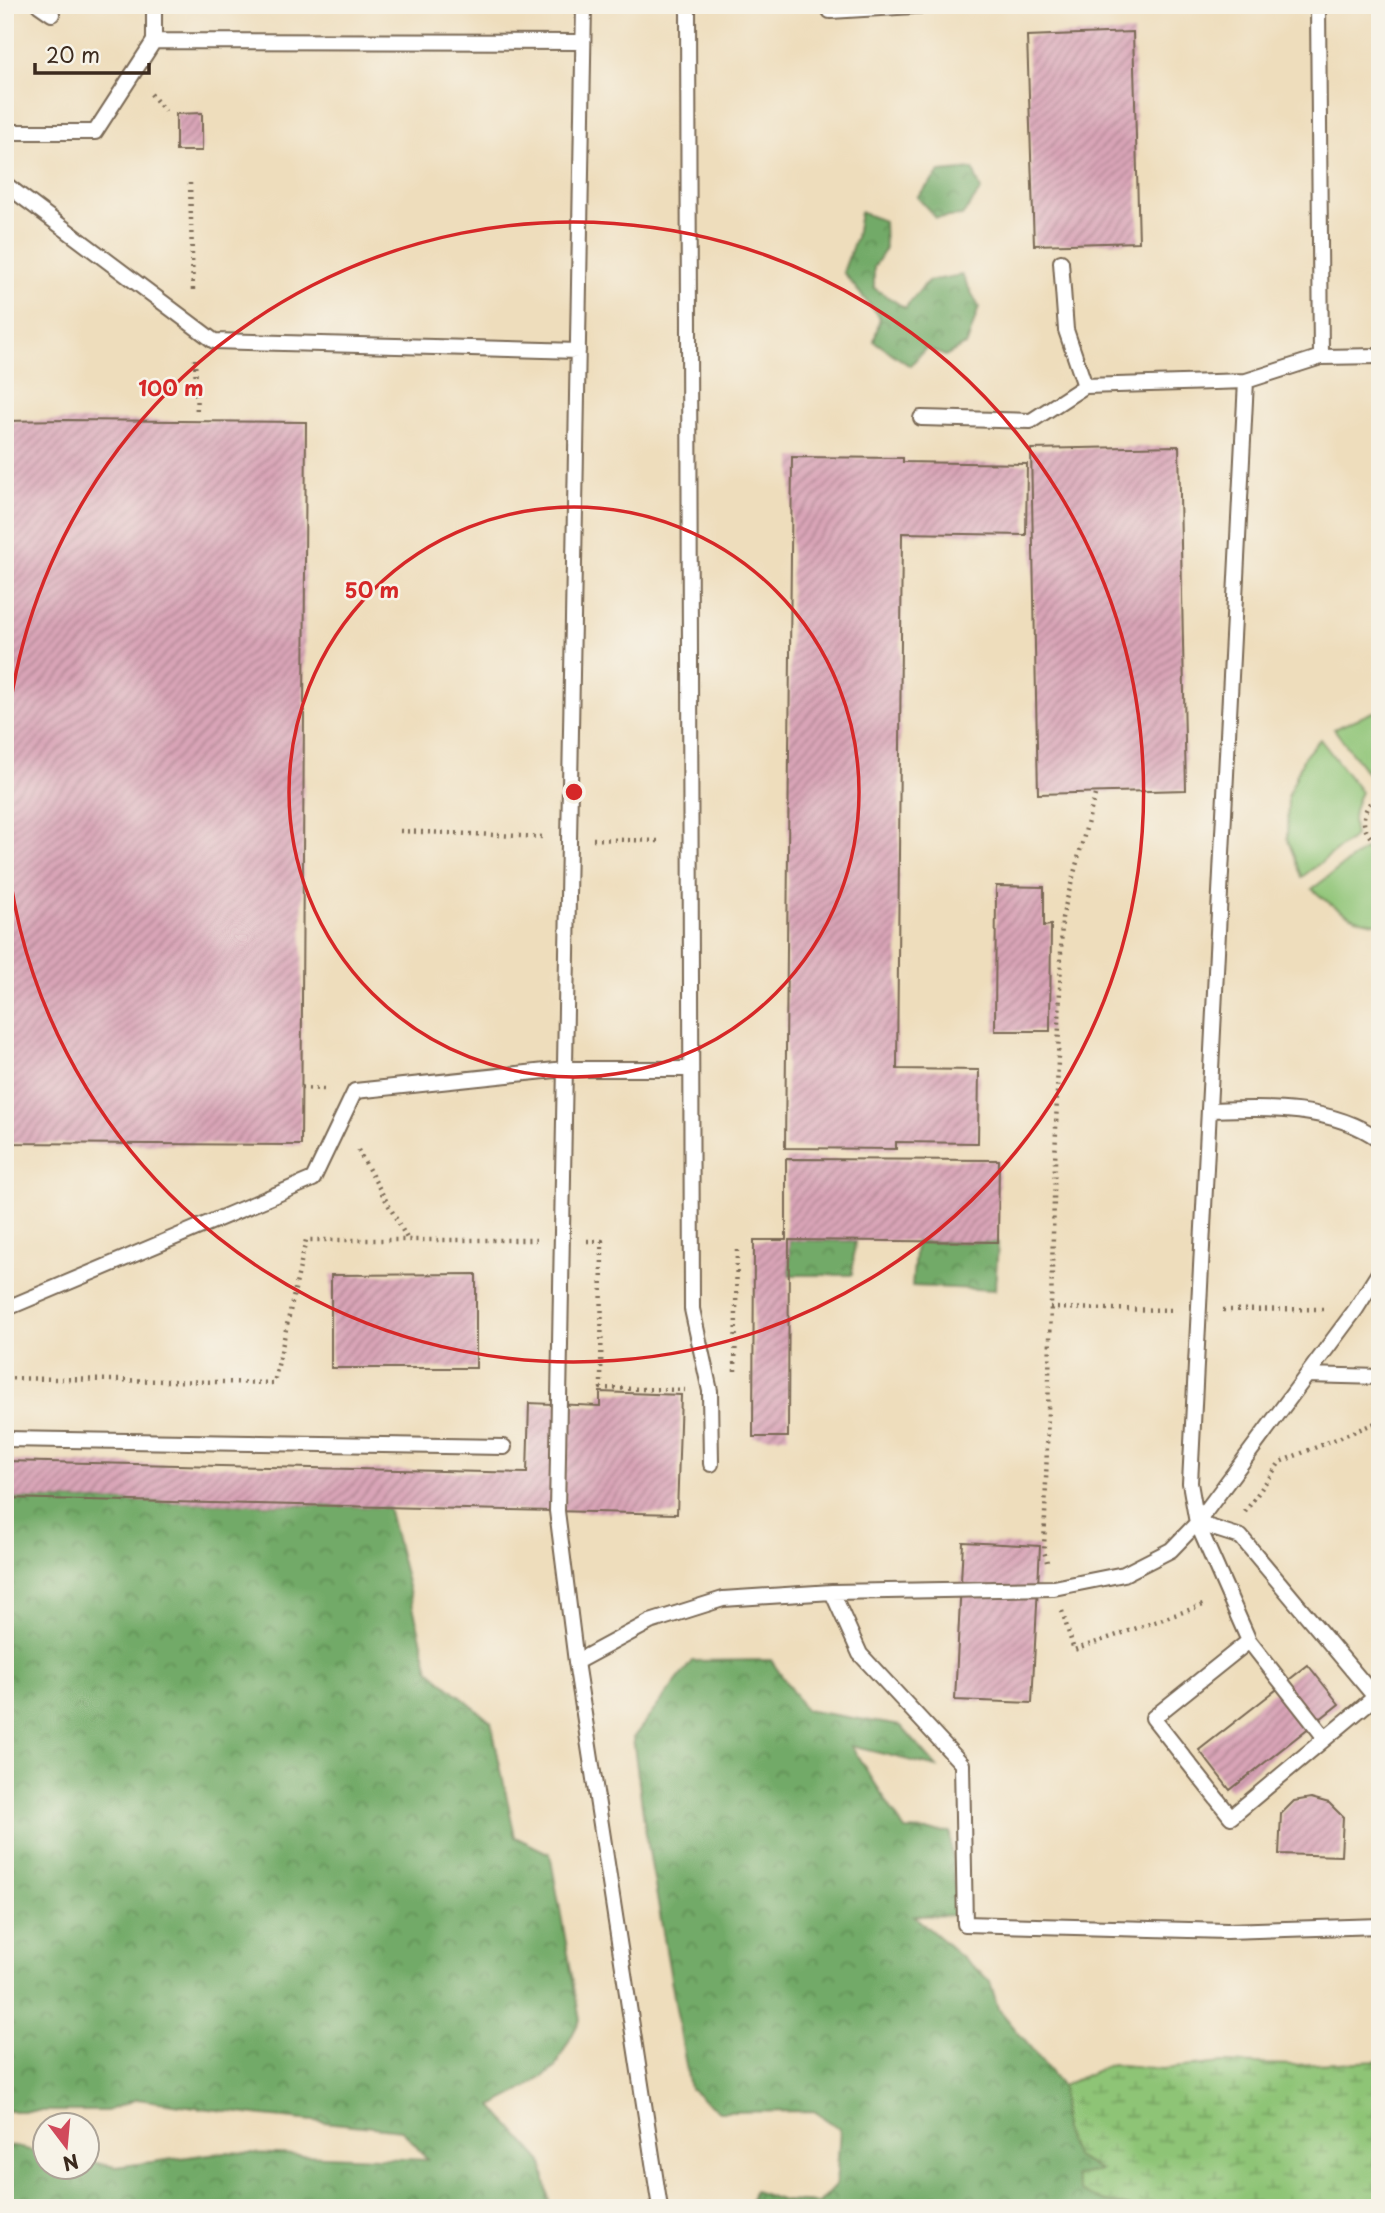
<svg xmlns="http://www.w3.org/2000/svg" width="1385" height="2213" viewBox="0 0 1385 2213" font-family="'Playpen Sans',sans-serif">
<defs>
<pattern id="forest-crowns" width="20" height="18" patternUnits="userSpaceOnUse" patternTransform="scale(1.75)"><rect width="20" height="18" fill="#72aa67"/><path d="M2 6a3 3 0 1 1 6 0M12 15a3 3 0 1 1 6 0" fill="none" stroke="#5f8b54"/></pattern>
<pattern id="wetland-marsh" width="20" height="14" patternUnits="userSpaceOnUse" patternTransform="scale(1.75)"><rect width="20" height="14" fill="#8ec476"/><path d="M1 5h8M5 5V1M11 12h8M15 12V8" fill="none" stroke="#759f60"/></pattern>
<pattern id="building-hatch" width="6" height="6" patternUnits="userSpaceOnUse" patternTransform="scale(1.75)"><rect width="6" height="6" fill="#d9a4b7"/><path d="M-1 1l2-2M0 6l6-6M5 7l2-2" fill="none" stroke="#b18694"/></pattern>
</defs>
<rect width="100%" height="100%" fill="#f7f3e8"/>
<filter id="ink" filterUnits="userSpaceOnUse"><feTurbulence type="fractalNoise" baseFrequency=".0143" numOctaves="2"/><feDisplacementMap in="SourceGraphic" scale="14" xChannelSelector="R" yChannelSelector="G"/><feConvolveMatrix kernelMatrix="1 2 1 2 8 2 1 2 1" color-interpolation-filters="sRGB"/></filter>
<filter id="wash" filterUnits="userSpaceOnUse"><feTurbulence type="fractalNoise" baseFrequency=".00686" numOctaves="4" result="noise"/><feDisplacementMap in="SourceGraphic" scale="28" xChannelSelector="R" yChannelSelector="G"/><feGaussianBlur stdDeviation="1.57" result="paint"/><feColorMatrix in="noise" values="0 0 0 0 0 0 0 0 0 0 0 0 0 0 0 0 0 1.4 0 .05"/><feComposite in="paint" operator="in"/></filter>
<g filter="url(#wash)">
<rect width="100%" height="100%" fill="#eeddbc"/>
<path fill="#8ec476" stroke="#64774a" stroke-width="2" d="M1373 712H1380V780L1374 782 1334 729Z
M1320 739 1361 792C1353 808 1351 818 1355 836L1302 877 1287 838 1288 796 1304 757Z
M1365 849 1380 857V923C1354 923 1330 905 1312 889Z"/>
<path fill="url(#forest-crowns)" stroke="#566a42" stroke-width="2" d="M973 169 981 190 962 216 936 218 917 197 940 172Z
M860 212 884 221 885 250 874 267V288L905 308 928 281 962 275 979 307 967 344 945 356 926 348 910 366 874 341 880 318 843 272 856 237Z
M789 1240 855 1241 852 1275H789Z
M916 1242H998L995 1290 912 1286Z
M5 1498 388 1507 429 1670 491 1722 515 1837 550 1854 580 2020 554 2069 521 2091 492 2106 542 2162 550 2207 112 2208 5 2206V2145L45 2153 46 2168H88V2161L116 2167 224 2152 428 2160 402 2130 254 2115 137 2099 107 2111H5Z
M771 1660 805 1710 901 1726 937 1767 851 1746 905 1830 950 1832 957 1915 914 1916 990 1981 998 2008 1062 2086 1063 2130 1102 2170 1103 2201 1134 2208H749L754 2191 784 2201 819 2203 836 2185 840 2129 814 2111 719 2112 690 2089 645 1828 633 1738 692 1661Z"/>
<path fill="url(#wetland-marsh)" stroke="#64774a" stroke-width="2" d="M1380 2061V2208H1134L1103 2201 1081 2192 1075 2176 1101 2170 1075 2157 1063 2130 1062 2086 1111 2064 1163 2069 1223 2063 1294 2065Z"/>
<g id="blocks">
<path fill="url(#building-hatch)" d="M1133 32 1139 242 1034 245 1027 36Z
M202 113V151H176V114Z
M65 420 306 422 301 1145 5 1143V421Z
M1179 446 1186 790 1038 794 1031 449Z
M792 457 903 458V462L1027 464 1026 535 902 533 897 1069 979 1070 978 1143 896 1142V1149L785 1148Z
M996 886 1044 887V926L1051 925 1050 1031H995Z
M786 1159 999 1160 998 1242 789 1240 788 1437H753L754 1240H786Z
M476 1274V1368H331V1275Z
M600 1392 681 1395 677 1514 5 1498V1461L527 1473 529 1403 600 1406Z
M963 1542 1040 1546 1032 1703 955 1700Z
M1308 1665 1339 1704 1230 1790 1199 1750Z
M1311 1798 1329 1803 1343 1817 1341 1856 1279 1854 1281 1814 1294 1801Z"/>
</g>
</g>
<g filter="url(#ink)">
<use href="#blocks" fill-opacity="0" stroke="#7a6955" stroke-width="2"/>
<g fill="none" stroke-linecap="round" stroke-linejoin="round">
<g stroke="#7a6955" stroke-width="18">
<path id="service" d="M39 5 52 14
M584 5 557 1511 576 1662 660 2208
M688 5 692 1309 710 1391 711 1464
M1318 5 1321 357
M830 11 931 5
M154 41 583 42
M5 132H95L154 41V5
M5 184 214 341 578 351
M1061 262 1066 330 1085 386
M921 418 1031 421 1085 386 1246 381 1321 357 1380 356
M1209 1110C1266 1108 1331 1105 1380 1140
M5 1309 313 1179 355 1091 565 1069H690
M1307 1375 1380 1377
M5 1439 504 1447
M1197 1523 1190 1483 1246 381
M832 1592 860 1654 962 1764 965 1924 1227 1931 1380 1926
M1249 1641 1153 1718 1231 1817 1375 1697 1241 1537 1197 1523 1249 1641 1325 1738
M576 1662 650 1622 723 1599 832 1592 1054 1588 1124 1574 1171 1550 1197 1523 1356 1309 1380 1271"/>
</g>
<path stroke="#7a6955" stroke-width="4.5" stroke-dasharray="2 5" stroke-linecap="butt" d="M151 94 165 111
M190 183 193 291
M195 359 197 414
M1380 793C1359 810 1358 830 1380 846
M400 831 543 837
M593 839 658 841
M301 1088 324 1089 326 1093
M358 1150 408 1240
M587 1241H602L601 1388 685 1390
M1050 1308 1172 1310
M1223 1310 1323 1309
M735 1371 737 1249
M5 1378 274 1383 306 1240H536
M1245 1512 1280 1462 1380 1421
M1047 1562 1044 1551 1062 918 1095 795
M1062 1611 1074 1650 1206 1604"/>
<use href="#service" stroke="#fff" stroke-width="14"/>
</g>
</g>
<g fill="none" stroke="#d62828" stroke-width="3.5">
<circle cx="574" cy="792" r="285"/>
<path d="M5 752A570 570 0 1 1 5 832"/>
</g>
<circle cx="574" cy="792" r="10" fill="#d62828" stroke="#f7f3e8" stroke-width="3.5"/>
<g font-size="21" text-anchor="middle" font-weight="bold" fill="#d62828" stroke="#f7f3e8" stroke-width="5" stroke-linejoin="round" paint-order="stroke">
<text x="171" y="396">100 m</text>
<text x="372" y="598">50 m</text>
</g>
<rect width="1385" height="2213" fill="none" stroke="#f7f3e8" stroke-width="28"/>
<g transform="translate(66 2146) rotate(164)"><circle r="33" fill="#f7f3e8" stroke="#aca397" stroke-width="2"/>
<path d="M0-5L12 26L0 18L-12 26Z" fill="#d1495b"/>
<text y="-10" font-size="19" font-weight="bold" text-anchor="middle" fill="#3b2a1e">N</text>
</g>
<path d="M35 63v10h114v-10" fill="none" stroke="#3b2a1e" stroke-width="3.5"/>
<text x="46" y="63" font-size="21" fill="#3b2a1e" stroke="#f7f3e8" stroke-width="5" paint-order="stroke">20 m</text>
</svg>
